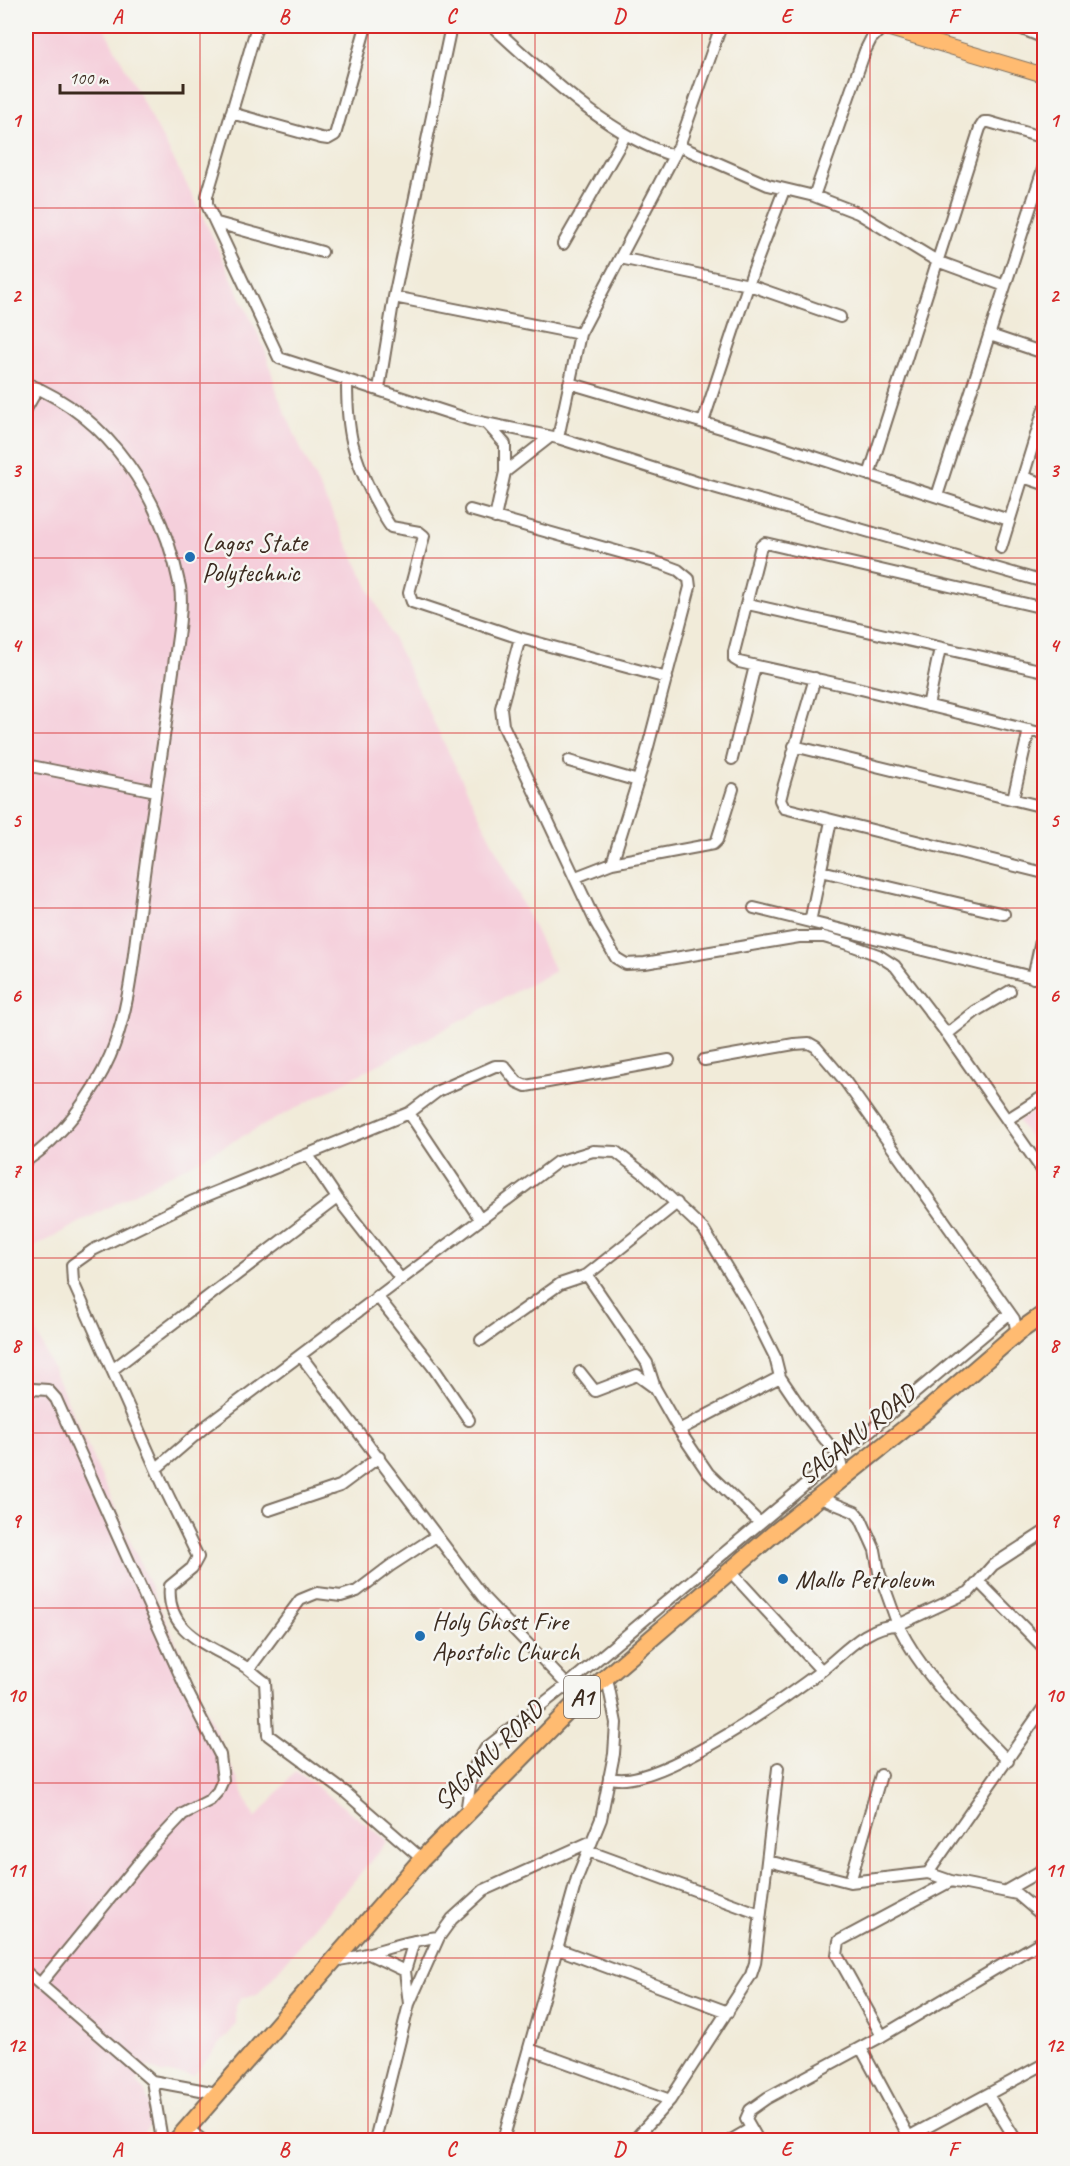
<svg xmlns="http://www.w3.org/2000/svg" width="1070" height="2166" viewBox="0 0 1070 2166" font-family="Caveat,sans-serif">
<rect width="100%" height="100%" fill="#f6f6f2"/>
<filter id="ink" filterUnits="userSpaceOnUse"><feTurbulence type="fractalNoise" baseFrequency=".0167" numOctaves="2"/><feDisplacementMap in="SourceGraphic" scale="12" xChannelSelector="R" yChannelSelector="G"/><feConvolveMatrix kernelMatrix="1 2 1 2 8 2 1 2 1" color-interpolation-filters="sRGB"/></filter>
<filter id="wash" filterUnits="userSpaceOnUse"><feTurbulence type="fractalNoise" baseFrequency=".008" numOctaves="4" result="noise"/><feDisplacementMap in="SourceGraphic" scale="24" xChannelSelector="R" yChannelSelector="G"/><feGaussianBlur stdDeviation="1.35" result="paint"/><feColorMatrix in="noise" values="0 0 0 0 0 0 0 0 0 0 0 0 0 0 0 0 0 1.4 0 .05"/><feComposite in="paint" operator="in"/></filter>
<g filter="url(#wash)">
<rect width="100%" height="100%" fill="#f1ebd9"/>
<path fill="#f5cfdb" d="M26 26H103L196 202 265 349 278 396 302 451 555 971 26 1251Z
M1044 1105V1158L1018 1121Z
M26 1309 255 1819 296 1771 388 1841 257 1995 241 1998 236 2006V2025L194 2075 160 2073 148 2066 136 2082 145 2090 153 2122 137 2140H26Z"/>
</g>
<g filter="url(#ink)">
<g fill="none" stroke-linecap="round" stroke-linejoin="round">
<g stroke="#7b6e5f" stroke-width="14">
<path id="minor" d="M257 26 207 196V205L279 358 471 420 558 438 696 482 1044 582
M492 26C544 73 607 135 674 156
M1015 26 1044 38
M231 113 321 138 328 139 335 135 366 26
M679 146 768 185 814 196 858 213 937 261 1005 286
M814 196 865 51 871 39 884 26
M217 223 322 252
M563 244 625 136
M620 258 749 285 840 317
M394 297 580 334
M990 335 1044 353
M347 382C347 431 352 455 374 498 380 508 384 518 391 527L419 532 424 536 409 593 412 602 520 638 667 678
M26 383C112 418 162 498 180 587 184 611 174 660 171 686 162 756 150 826 141 897 134 949 131 1007 110 1056 93 1095 61 1138 26 1161
M569 383 765 441 1009 520
M379 389 394 297 451 26
M26 409 38 388
M703 422 753 271 784 190
M488 425 505 444V472
M558 438 580 334 679 146 721 26
M869 475 980 128 984 122H989L1044 138
M1023 477 1044 484
M937 496 1044 166
M470 510 662 564 678 570 689 579 690 587 645 758 612 863
M495 518 505 472 550 437
M1001 548 1044 409
M748 604 1044 671
M1044 608 765 543 761 546 734 652V659L739 662 857 688 1044 734
M520 638 501 708 503 725 596 923 616 958 626 964 645 963 799 937H824L848 944 878 955 895 966 947 1034 1044 1173
M815 678 783 788 780 800 784 808 1044 873
M928 706 940 648
M794 746 1044 807
M732 759 755 666
M569 761 638 781
M26 765 156 791
M1013 799 1029 730
M821 871 1004 914
M576 877 612 863 713 844 717 840 733 789
M754 908 1044 980
M810 922 831 821
M1033 978 1044 927
M947 1034 976 1011 1010 991
M704 1060 794 1044 809 1043 816 1047 845 1081 1014 1319 1017 1333
M409 1113 480 1219
M1008 1119 1044 1096
M308 1155 337 1198 400 1278
M587 1275 647 1363 655 1388 679 1430 708 1473 759 1522
M377 1296 433 1367 469 1420
M481 1340 560 1284 587 1275 677 1203
M301 1356 483 1597 567 1685 577 1702
M112 1370 337 1198
M580 1372 595 1391 637 1375 655 1388
M26 1394 33 1389 48 1390 56 1399 189 1695 220 1755 223 1780 218 1791 210 1800 183 1814 152 1847 40 1984
M679 1430 780 1377
M157 1468 206 1426 557 1162 593 1151 616 1152 647 1176 704 1230 748 1303 775 1357 780 1377 807 1417 839 1457 844 1476
M818 1497 855 1512 861 1519 875 1550 879 1572 898 1625 969 1592 993 1565 1044 1532
M269 1510 340 1486 379 1457
M731 1572 821 1670
M979 1582 1044 1648
M249 1669 300 1600 317 1593 341 1596 357 1591 390 1566 436 1536
M609 1777C650 1795 785 1698 821 1671 844 1653 867 1625 898 1625 924 1678 967 1718 1008 1761
M466 1813 472 1771 486 1748 567 1685 1009 1314
M588 1851 760 1914
M422 1859 345 1792 268 1735 265 1682C259 1678 253 1672 247 1668 214 1646 165 1635 170 1586L192 1568 198 1557 165 1489 73 1282 72 1265 93 1250 191 1202 409 1113 438 1091 495 1066H504L517 1082 526 1086 669 1060
M768 1861 850 1882 881 1775
M928 1873 1044 1707
M850 1882 928 1873 951 1881 1017 1894 1044 1917
M1007 1890 1044 1869
M558 1949 728 2012
M371 1955 405 1971
M332 1961C369 1957 402 1940 439 1937
M26 1972 152 2081 217 2093
M409 2004 405 1971 414 1941
M882 2036 837 1955 839 1941 951 1881
M861 2048 909 2137
M529 2049 670 2100
M152 2081 162 2140
M988 2095 1016 2140
M187 2128 202 2140
M375 2140 409 2004 439 1937 452 1919 484 1890 592 1841
M503 2140 577 1878 601 1819 614 1754 616 1723 607 1678
M634 2140 670 2100 751 1975 755 1963 778 1768
M731 2140 750 2129
M758 2140 746 2119 750 2110 767 2098 882 2036 1044 1940
M903 2140 1044 2064"/>
</g>
<g stroke="#7b6e5f" stroke-width="16">
<path id="major" d="M880 26 1044 75"/>
</g>
<g stroke="#7b6e5f" stroke-width="20">
<path id="highway" d="M177 2140 422 1859 577 1702 772 1535 928 1410 1017 1333 1044 1314"/>
</g>
<use href="#minor" stroke="#fff" stroke-width="10"/>
<use href="#major" stroke="#ffbb71" stroke-width="14"/>
<use href="#highway" stroke="#ffbb71" stroke-width="16"/>
</g>
</g>
<path fill="none" stroke="#d62828" stroke-width="1.5" stroke-opacity="0.55" d="M200 26V2140M368 26V2140M535 26V2140M702 26V2140M870 26V2140M26 208H1044M26 383H1044M26 558H1044M26 733H1044M26 908H1044M26 1083H1044M26 1258H1044M26 1433H1044M26 1608H1044M26 1783H1044M26 1958H1044"/>
<g fill="#1f6fb2" stroke="#f6f6f2" stroke-width="2">
<circle cx="190" cy="557" r="6"/>
<circle cx="783" cy="1579" r="6"/>
<circle cx="420" cy="1636" r="6"/>
</g>
<g text-anchor="middle" stroke-width="5" stroke-linejoin="round" paint-order="stroke">
<rect fill="#f6f6f2" stroke="#73675e" stroke-width="1.5" x="564" y="1676" width="36" height="42" rx="4.5"/>
<g font-size="24" font-weight="bold" fill="#3b2a1e">
<text x="582" y="1705">A1</text>
</g>
<g font-size="26" fill="#3b2a1e" stroke="#f6f6f2" text-anchor="start">
<text x="202" y="551">Lagos State<tspan x="202" dy="30">Polytechnic</tspan></text>
<text x="795" y="1588">Mallo Petroleum</text>
<text x="432" y="1630">Holy Ghost Fire<tspan x="432" dy="30">Apostolic Church</tspan></text>
</g>
<g font-size="26" fill="#3b2a1e" stroke="#f6f6f2">
<text transform="translate(856 1434) rotate(-39)" y="9">SAGAMU ROAD</text>
<text transform="translate(488 1755) rotate(-45)" y="9">SAGAMU ROAD</text>
</g>
</g>
<rect width="1070" height="2166" fill="none" stroke="#f6f6f2" stroke-width="66"/>
<path d="M60 84v9h123v-9" fill="none" stroke="#3b2a1e" stroke-width="3"/>
<text x="69" y="84" font-size="18" fill="#3b2a1e" stroke="#f6f6f2" stroke-width="4.5" paint-order="stroke">100 m</text>
<rect x="33" y="33" width="1004" height="2100" fill="none" stroke="#d62828" stroke-width="2"/>
<g font-size="20" text-anchor="middle" font-weight="bold" fill="#d62828">
<text x="117" y="23">A</text>
<text x="284" y="23">B</text>
<text x="451" y="23">C</text>
<text x="619" y="23">D</text>
<text x="786" y="23">E</text>
<text x="953" y="23">F</text>
<text x="16" y="127">1</text>
<text x="1054" y="127">1</text>
<text x="16" y="302">2</text>
<text x="1054" y="302">2</text>
<text x="16" y="477">3</text>
<text x="1054" y="477">3</text>
<text x="16" y="652">4</text>
<text x="1054" y="652">4</text>
<text x="16" y="827">5</text>
<text x="1054" y="827">5</text>
<text x="16" y="1002">6</text>
<text x="1054" y="1002">6</text>
<text x="16" y="1177">7</text>
<text x="1054" y="1177">7</text>
<text x="16" y="1352">8</text>
<text x="1054" y="1352">8</text>
<text x="16" y="1527">9</text>
<text x="1054" y="1527">9</text>
<text x="16" y="1702">10</text>
<text x="1054" y="1702">10</text>
<text x="16" y="1877">11</text>
<text x="1054" y="1877">11</text>
<text x="16" y="2052">12</text>
<text x="1054" y="2052">12</text>
<text x="117" y="2156">A</text>
<text x="284" y="2156">B</text>
<text x="451" y="2156">C</text>
<text x="619" y="2156">D</text>
<text x="786" y="2156">E</text>
<text x="953" y="2156">F</text>
</g>
</svg>
